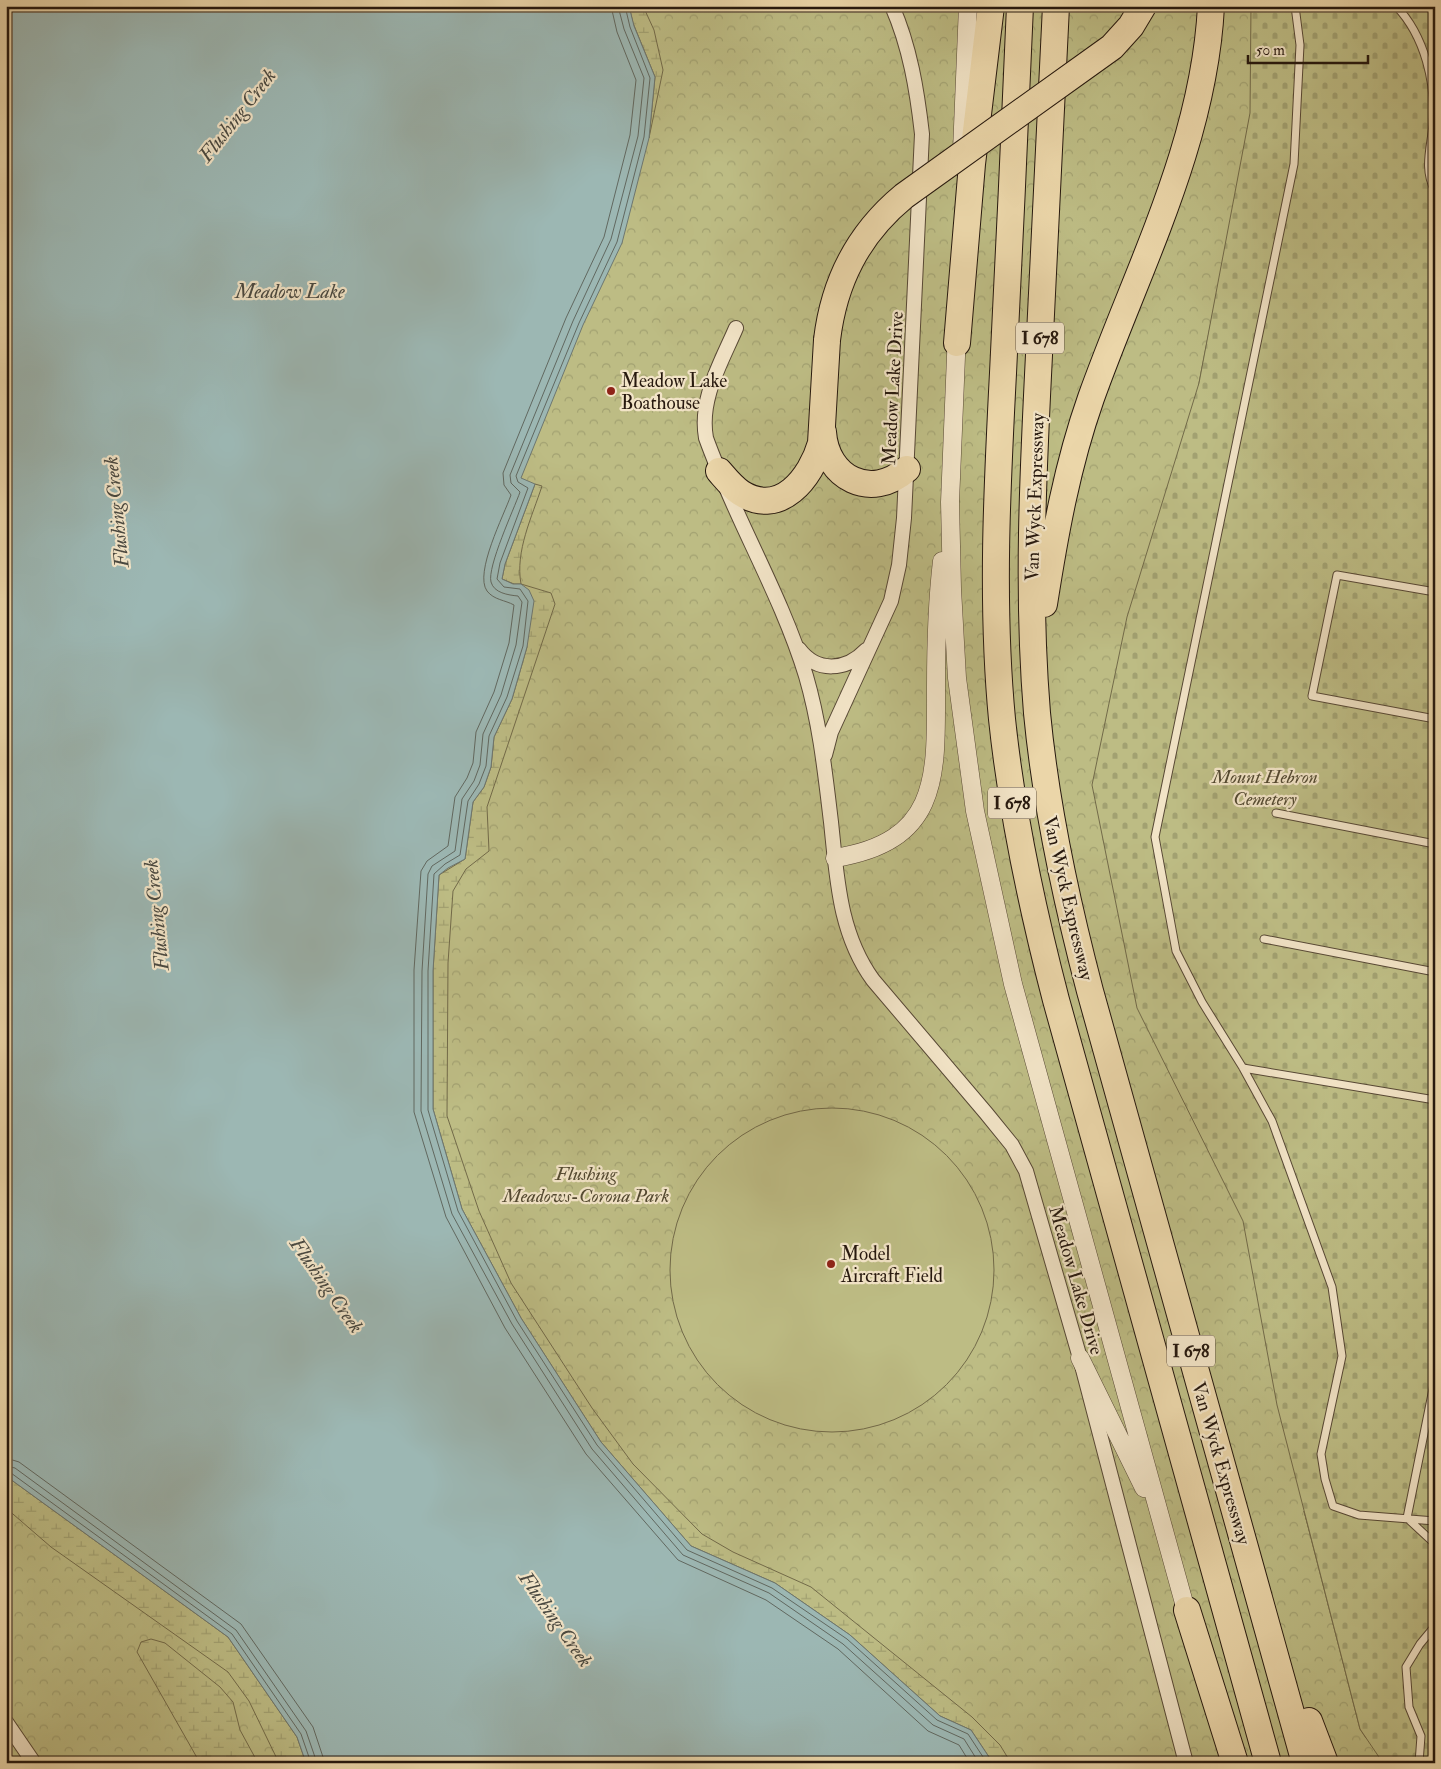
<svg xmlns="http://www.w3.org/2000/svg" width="1441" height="1769" viewBox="0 0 1441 1769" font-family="'IM FELL Double Pica',serif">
<defs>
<pattern id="forest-crowns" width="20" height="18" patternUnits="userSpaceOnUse" patternTransform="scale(1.25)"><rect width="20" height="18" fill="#bdbc84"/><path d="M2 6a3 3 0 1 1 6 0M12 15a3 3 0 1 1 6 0" fill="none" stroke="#a2a171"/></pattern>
<pattern id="wetland-marsh" width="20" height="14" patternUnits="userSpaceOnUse" patternTransform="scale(1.25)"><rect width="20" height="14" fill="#bdbc84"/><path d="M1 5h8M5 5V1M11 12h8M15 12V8" fill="none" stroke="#a2a171"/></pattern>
<pattern id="cemetery-stones" width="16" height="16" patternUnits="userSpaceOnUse" patternTransform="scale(1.25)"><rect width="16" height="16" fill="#bdbc84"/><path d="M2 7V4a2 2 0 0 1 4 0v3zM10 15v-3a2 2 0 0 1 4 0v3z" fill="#a2a171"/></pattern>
</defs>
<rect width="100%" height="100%" fill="#ebd6a9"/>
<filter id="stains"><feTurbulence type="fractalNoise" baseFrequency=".004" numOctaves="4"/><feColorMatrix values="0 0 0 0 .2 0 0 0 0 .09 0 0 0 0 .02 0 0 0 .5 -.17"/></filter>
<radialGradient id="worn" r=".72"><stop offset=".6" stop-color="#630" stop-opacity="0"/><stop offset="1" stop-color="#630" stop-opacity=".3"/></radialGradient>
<path fill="url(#forest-crowns)" stroke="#726a49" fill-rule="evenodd" d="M6 6H1262L1265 46 1199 383 1229 1148 1407 1763H6ZM1304 1511 1366 1738 1360 1729Z"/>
<path fill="url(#wetland-marsh)" stroke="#726a49" d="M629 6H643L654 30 663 70 649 138 655 77 633 23Z
M535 484 542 486C532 517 515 551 521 584L551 593 555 604 487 807 489 851 466 869 453 891 448 963 447 1116 479 1211 511 1283 592 1408 633 1464 702 1534 733 1552 811 1587 972 1717 1000 1745 1011 1763H993L971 1730 940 1716 850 1635 775 1583 691 1546 601 1442 521 1318 462 1209 433 1109V971L439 875 465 859 473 802 484 787 491 767 494 737 512 699 527 647 521 584H514L502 579 505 564Z
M6 1476 228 1637 297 1737 306 1763H279L249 1701 228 1672 51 1547 6 1508Z
M151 1639 165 1643 220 1687 233 1702 240 1730 258 1763H200L137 1652 141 1642Z"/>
<path fill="url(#cemetery-stones)" stroke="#726a49" d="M1251 6H1435V1763H1383L1360 1729 1277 1405 1243 1221 1137 1008 1092 785 1127 617 1199 383 1250 113Z"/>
<path fill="#bdbc84" stroke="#726a49" d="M670 1270a162 162 0 1 1 324 0a162 162 0 1 1-324 0Z"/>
<path fill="#9cb7b3" stroke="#6d7771" d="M6 6H629L634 26 655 77 649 138 622 243 583 325 521 478 535 484 505 564 502 579 513 584H521L529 590 534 601 527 647 512 699 494 737 491 767 484 787 473 802 465 859 448 868 439 875 433 971V1109L462 1209 521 1318 601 1442 691 1546 775 1583 850 1635 940 1716 971 1730 993 1763H306L297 1737 228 1637 6 1476Z"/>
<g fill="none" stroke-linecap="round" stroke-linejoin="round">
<path stroke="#616860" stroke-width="1" d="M611 6 617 32 636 80 630 135 604 237 566 318 503 473 504 485 511 495C504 515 474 573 487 591 494 600 505 600 514 605L509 643 494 692 476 732 473 763 467 778 455 797 448 846 427 861 421 871 414 970V1112L446 1217 505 1328 586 1454 678 1560 766 1600 838 1649 928 1731 959 1745 970 1763
M618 6 624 29 644 78 638 136 611 239 573 321 510 475 511 483 520 492C514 509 487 567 491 582 494 593 508 595 518 596L522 602 516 645 501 695 483 734 480 765 474 781 462 799 455 851 432 866 428 874 422 971 421 1111 452 1214 512 1324 592 1449 683 1555 769 1593 843 1644 933 1725 964 1739 979 1763
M625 6 630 27 650 78 644 137 617 242 579 323 516 476 518 482 528 488 500 563 497 579 504 587 520 589 528 601 523 646 507 697 489 736 486 766 479 784 468 801 460 855 445 864 434 874 428 971V1110L458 1211 517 1321 597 1445 687 1550 772 1588 847 1639 937 1720 968 1734 987 1763
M6 1458 19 1462 241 1624 313 1727 325 1763
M6 1466 15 1468 236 1630 306 1731 317 1763
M6 1472 11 1473 232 1634 301 1734 311 1763"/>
<g stroke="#574835" stroke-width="9">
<path id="service" d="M1295 6 1300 45 1294 164 1155 837 1176 951 1202 1002 1243 1068 1272 1121 1332 1287 1342 1356 1321 1454 1325 1479 1333 1506 1359 1515 1435 1521
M1396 6C1425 36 1436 84 1433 124 1431 148 1423 169 1435 191
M1435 592 1337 575 1312 696 1435 719
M1276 813 1435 844
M1264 939 1435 972
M1243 1068 1435 1100
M1407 1518 1435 1379
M1407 1518 1435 1544
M1419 1763 1421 1736 1409 1707 1406 1667 1420 1644 1435 1626"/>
</g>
<g stroke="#574835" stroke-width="16">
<path id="minor" d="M736 328C721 363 699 399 706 438 735 519 781 594 806 676 820 724 825 772 831 822 837 878 839 933 873 980L986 1113 1012 1145 1026 1171 1080 1358 1186 1763
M799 649C817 673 846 671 866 650
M825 755 831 732 891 601 899 565 904 518 922 134C917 90 910 47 892 6
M6 1722 34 1763"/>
</g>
<g stroke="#574835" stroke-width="19">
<path id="tertiary" d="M962 151 968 6
M957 332 950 502 952 589 957 678 975 811 1013 984 1189 1621
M835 858C941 841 936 775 936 687 936 645 937 603 942 561
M1080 1358 1144 1488"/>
</g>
<g stroke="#26180e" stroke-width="28">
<path id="motorway" d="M1020 6C1015 128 1009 251 1003 373 997 488 991 604 1002 719 1012 815 1032 908 1056 1000L1268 1763
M1056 6C1051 122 1045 238 1039 355 1033 474 1027 593 1037 713 1046 808 1066 900 1090 991L1305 1763
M957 343 972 164 991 6
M823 432C826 478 871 501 907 469
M719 471C726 479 732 487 741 493 780 518 811 478 821 443L827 340
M1044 604C1055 534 1067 466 1091 398 1137 269 1204 145 1211 6
M1187 1610 1235 1763
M1309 1721 1325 1763"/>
</g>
<use href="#service" stroke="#f2e4c7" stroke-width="7"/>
<use href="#minor" stroke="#f2e4c7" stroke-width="14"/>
<use href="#tertiary" stroke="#f2e4c7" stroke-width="18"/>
<use href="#motorway" stroke="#ebd6a9" stroke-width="26"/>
<g stroke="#26180e" stroke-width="28" stroke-linecap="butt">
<path id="motorway-bridge" d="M827 340C834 281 858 234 904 196L1112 47 1131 26 1143 6"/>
</g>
<use href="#motorway-bridge" stroke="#ebd6a9" stroke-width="26"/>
</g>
<g fill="#8f2418" stroke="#f2e4c7" stroke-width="2">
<circle cx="611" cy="391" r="5"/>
<circle cx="831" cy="1264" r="5"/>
</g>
<g text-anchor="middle" stroke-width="4.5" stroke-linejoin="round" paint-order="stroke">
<g fill="#f2e4c7" stroke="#635546" stroke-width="1">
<rect x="1016" y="322.5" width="48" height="31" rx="4"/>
<rect x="988" y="787.5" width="48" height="31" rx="4"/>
<rect x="1167" y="1335.5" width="48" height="31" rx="4"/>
</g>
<g font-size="18" font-weight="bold" fill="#26180e">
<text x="1040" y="344">I 678</text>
<text x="1012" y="809">I 678</text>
<text x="1191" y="1357">I 678</text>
</g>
<g font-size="19" fill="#26180e" stroke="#f2e4c7" text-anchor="start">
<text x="621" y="387">Meadow Lake<tspan x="621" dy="22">Boathouse</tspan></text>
<text x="841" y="1260">Model<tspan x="841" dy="22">Aircraft Field</tspan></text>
</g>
<g font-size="19" fill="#26180e" stroke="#f2e4c7">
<text transform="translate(892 388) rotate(-87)" y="7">Meadow Lake Drive</text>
<text transform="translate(1034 497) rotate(-88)" y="7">Van Wyck Expressway</text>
<text transform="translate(1069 898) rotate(77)" y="7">Van Wyck Expressway</text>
<text transform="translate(1077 1280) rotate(74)" y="7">Meadow Lake Drive</text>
<text transform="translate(1222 1463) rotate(74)" y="7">Van Wyck Expressway</text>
</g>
<g font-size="19" font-style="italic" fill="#534931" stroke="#f2e4c7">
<text x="1265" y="783">Mount Hebron<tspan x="1265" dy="22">Cemetery</tspan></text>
<text x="586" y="1180">Flushing<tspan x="586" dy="22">Meadows-Corona Park</tspan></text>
</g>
<g font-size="20" font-style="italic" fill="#494840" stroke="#f2e4c7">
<text transform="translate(237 115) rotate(-52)" y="7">Flushing Creek</text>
<text x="290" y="298">Meadow Lake</text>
<text transform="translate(116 512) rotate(-96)" y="7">Flushing Creek</text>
<text transform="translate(156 915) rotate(-96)" y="7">Flushing Creek</text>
<text transform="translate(327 1285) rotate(55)" y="7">Flushing Creek</text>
<text transform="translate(556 1619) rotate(55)" y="7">Flushing Creek</text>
</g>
</g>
<rect width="1441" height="1769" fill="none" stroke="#ebd6a9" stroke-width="25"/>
<rect x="8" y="8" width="1426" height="1754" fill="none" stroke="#26180e" stroke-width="2.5"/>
<rect x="12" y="12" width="1416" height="1744" fill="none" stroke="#26180e"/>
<path d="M1248 55v8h120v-8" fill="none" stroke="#26180e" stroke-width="2.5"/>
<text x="1256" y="55" font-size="15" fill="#26180e" stroke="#f2e4c7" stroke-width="4" paint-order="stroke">50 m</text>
<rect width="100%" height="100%" filter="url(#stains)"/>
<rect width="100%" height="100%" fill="url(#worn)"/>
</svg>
